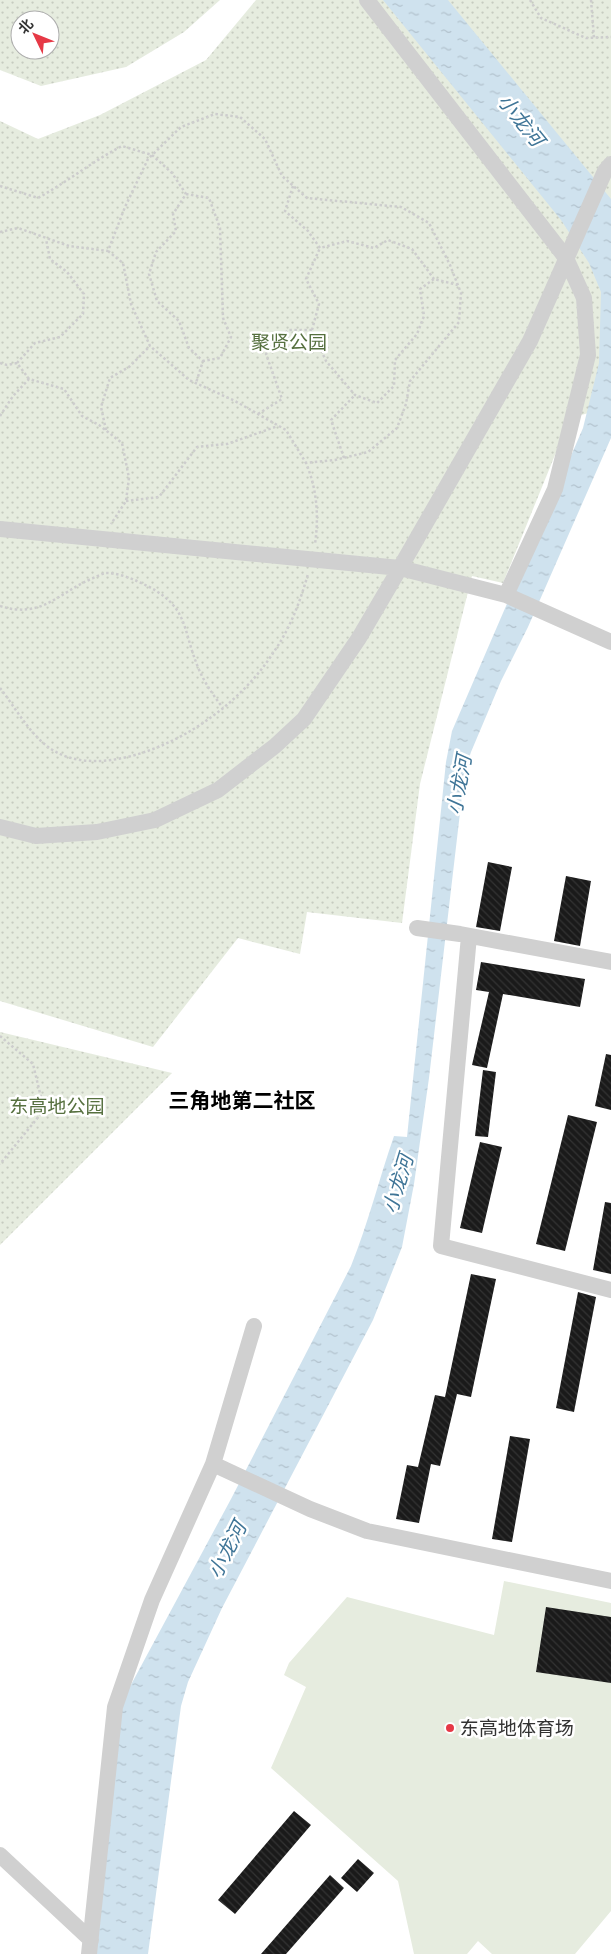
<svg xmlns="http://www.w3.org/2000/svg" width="611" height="1954" viewBox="0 0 611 1954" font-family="Cabin,'Noto Sans SC',sans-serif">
<defs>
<pattern id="green-dots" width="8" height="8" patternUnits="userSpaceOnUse" patternTransform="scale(1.25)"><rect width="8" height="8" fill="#e6ecdf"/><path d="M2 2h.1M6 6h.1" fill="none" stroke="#c6cbc0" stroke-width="1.8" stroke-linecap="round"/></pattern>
<pattern id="water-ripples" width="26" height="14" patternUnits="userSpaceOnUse" patternTransform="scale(1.25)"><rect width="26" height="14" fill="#cfe2ee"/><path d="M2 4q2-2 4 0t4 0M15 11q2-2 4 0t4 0" fill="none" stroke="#b2c2cd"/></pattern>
<pattern id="building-back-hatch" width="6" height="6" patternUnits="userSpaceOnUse" patternTransform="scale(1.25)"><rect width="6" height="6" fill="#1a1a1a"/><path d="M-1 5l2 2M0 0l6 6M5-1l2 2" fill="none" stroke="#333"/></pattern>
</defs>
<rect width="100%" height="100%" fill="#fff"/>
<path fill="url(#green-dots)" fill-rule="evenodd" d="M0 0H220L184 32 126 67 41 86 0 70ZM20 20H50V50H20Z
M256 0H611V407L570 418 503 583 472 576 420 784 402 923 307 912 300 954 238 938 153 1047 0 1001V121L38 139 100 115 206 60Z
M0 1032 172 1073 0 1245Z"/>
<path fill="#e6ecdf" d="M504 1581 611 1603V1911L575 1954H492L478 1941 467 1954H414L398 1881 271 1768 306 1687 284 1675 289 1663 347 1597 494 1635Z"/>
<path fill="url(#water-ripples)" d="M383 0H448L611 199V438L528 627 501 681 471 752 465 770 429 1078 414 1184 402 1247 373 1320 222 1608 188 1682 181 1706 148 1954H94L119 1707 231 1499 351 1266C368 1224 379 1179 394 1136L407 1137 446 762 452 731 583 428 599 363 601 292 589 263 561 220Z"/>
<path fill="url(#building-back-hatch)" d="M488 862 512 867 500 931 476 927Z
M566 876 591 881 580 946 554 941Z
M481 962 585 979 580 1007 503 994 487 1068 472 1065 489 992 476 990Z
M606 1054 611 1055V1110L595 1106Z
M483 1070 496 1072 488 1137 475 1136Z
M568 1115 597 1122 565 1251 536 1244Z
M480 1142 502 1147 482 1233 460 1228Z
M605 1202 611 1203V1274L593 1270Z
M471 1274 496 1279 471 1397 457 1394 440 1466 431 1464 419 1523 396 1519 407 1465 418 1467 435 1395 445 1397Z
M578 1292 596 1297 574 1412 556 1408Z
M510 1436 530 1439 512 1542 492 1539Z
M546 1607 611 1617V1683L536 1672Z
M294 1811 311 1825 235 1914 218 1900Z
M358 1859 374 1873 357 1892 341 1878Z
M330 1875 344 1888 286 1954H261Z"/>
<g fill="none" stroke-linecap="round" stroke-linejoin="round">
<path stroke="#cdcdcd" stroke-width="2.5" stroke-dasharray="2.5 2.5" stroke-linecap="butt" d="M530 0 541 18 586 38 611 37
M591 0 594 38
M0 186 38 198C67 182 93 161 122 146L152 155 172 173 186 194 173 214 176 231 156 252 149 274 157 301 179 321 189 348 203 361 196 383
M293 186 285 211 308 231 320 248 347 241 374 248 388 240 412 249 434 279
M186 194 209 198 220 228 223 318 231 337 220 358 203 361
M0 232 18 228 69 246 108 251 125 207 148 159 181 127 215 114 240 117 265 139 282 176 307 198 401 207 429 223 450 265 461 293 459 322 410 381 406 404 397 428 368 452 335 460 306 463C317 489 319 516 315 544
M108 251 123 263 131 304 150 346 189 380 235 401 286 430 306 463
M312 330 319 304 306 279 320 248
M0 363 7 365 17 363 29 379
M17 363 35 343 60 337 83 314 84 294 67 272 50 259 46 239
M258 414 282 399 266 354 288 330H312L326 361 355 395 377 403 394 386 395 360 417 334 424 316 420 289 434 279 458 285
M0 416 13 396 29 379 64 389 82 416 99 425 122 443 129 478 126 501 111 524
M106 430 101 407 110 378 129 367 150 346
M344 458 331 420 355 395
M126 501 159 497 197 447 227 444 278 426
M0 606C41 619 57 594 91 579 96 577 101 574 106 573 116 573 129 577 139 582 192 606 180 627 200 672 206 685 214 696 223 708
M0 688C15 707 30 735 51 749 96 779 171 747 210 718 233 702 258 677 273 653 290 629 300 602 308 574
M0 1036 33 1064 44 1110 0 1164"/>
<path stroke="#d0d0d0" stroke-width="16" d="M367 0 566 258 584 298 588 355 555 489 506 595
M0 529 400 568 530 341 605 171 611 164
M0 827 36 836 97 832 155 820 218 790 275 746 304 719 359 638 400 568 506 595 611 642
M417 928 460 934 611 962
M469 936 441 1246 611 1290
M213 1464 310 1509 367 1531 611 1581
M0 1855 91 1940
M89 1954 115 1707 152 1600 213 1464 254 1326"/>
</g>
<circle fill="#e63946" stroke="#fff" stroke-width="2" cx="450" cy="1728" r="5"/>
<g text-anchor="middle" stroke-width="5" stroke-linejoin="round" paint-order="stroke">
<g font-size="19" fill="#56703f" stroke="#fff">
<text x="289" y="349">聚贤公园</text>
<text x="57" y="1113">东高地公园</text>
</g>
<g font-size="19" fill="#333" stroke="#fff" text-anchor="start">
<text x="460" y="1735">东高地体育场</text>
</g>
<g font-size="20" font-style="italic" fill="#3f7597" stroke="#fff">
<text transform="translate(521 120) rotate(51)" y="7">小龙河</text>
<text transform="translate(459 785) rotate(-80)" y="7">小龙河</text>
<text transform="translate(398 1184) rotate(-73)" y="7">小龙河</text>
<text transform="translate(227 1550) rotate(-63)" y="7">小龙河</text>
</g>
<g font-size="21" font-weight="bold" fill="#000" stroke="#fff">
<text x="242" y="1108">三角地第二社区</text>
</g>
</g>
<g transform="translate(35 35) rotate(313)"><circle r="24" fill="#ffffff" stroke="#adadad"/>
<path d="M0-4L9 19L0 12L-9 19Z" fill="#e63946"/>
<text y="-8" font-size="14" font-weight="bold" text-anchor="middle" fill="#333333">北</text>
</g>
</svg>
